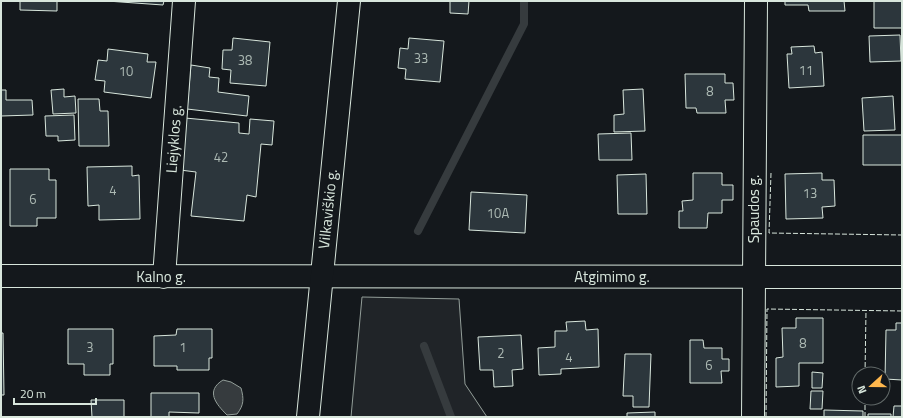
<svg xmlns="http://www.w3.org/2000/svg" width="903" height="418" viewBox="0 0 903 418" font-family="'Titillium Web',sans-serif">
<rect width="100%" height="100%" fill="#14181c"/>
<path fill="#202428" stroke="#939e99" d="M362 297 459 299 465 384 487 417H351Z"/>
<path fill="#363b3e" stroke="#939e99" d="M223 380 231 382 241 388C244 399 244 405 237 414L227 415C216 404 205 391 223 380Z"/>
<g fill="none" stroke-linecap="round" stroke-linejoin="round">
<path stroke="#363b3e" stroke-width="8" d="M418 231 524 24V1
M424 346 451 417"/>
</g>
<path fill="#2c363c" stroke="#d8e6dc" d="M20 1H57V11L20 10Z
M107 1H164L163 5Z
M450 1H469L468 14 450 13Z
M785 1H844L845 11H809L808 5H785Z
M874 1H902V28H874Z
M900 35 901 61 870 62 869 36Z
M233 38 270 42 266 86 230 83 231 70 222 69 223 50H232Z
M409 38 444 41 440 82 405 79 406 69 398 68 400 48 408 49Z
M814 46 815 53 822 52 824 86 789 88 787 54H792L791 47Z
M108 49 148 54 147 62H156L151 98 104 92 105 81 95 80 98 60 107 61Z
M191 65 210 68 209 77 219 78 218 92 249 96 247 116 187 109Z
M685 74H725V83H733L734 100H725L726 113H697L696 108H686Z
M64 89V97L75 96 76 113 53 114 51 90Z
M643 89 645 131 614 132V115L624 114 623 90Z
M1 90H6V100H32L33 115 1 116Z
M893 96 895 130 864 131 862 98Z
M78 99H99L100 111H108L109 146H79Z
M74 115 75 140 58 141V136H46L45 116Z
M185 118 239 123V133L249 134 250 119 274 121 272 145 261 144 256 197 247 195 244 221 191 216 196 172 180 170Z
M631 133 632 160H599L598 134Z
M863 135H902V165H863Z
M132 166V176L139 175 140 219 99 220V205L88 206 87 167Z
M10 169H49V180H56V218H37V226H10Z
M693 173H722V185H733V200H722V213H708L707 228H679V211H683L682 201 693 200Z
M822 173V180H834L835 206 822 207 823 218 786 219 785 174Z
M646 174 647 214H618L617 175Z
M471 192 527 195 525 233 469 230Z
M796 318H823V363H799V386L776 387V358L783 357 782 328H796Z
M585 321 586 330 598 329 599 367 561 369V374L539 375 538 348 555 347V331H567L566 322Z
M896 323H902V380L885 379 886 330H896Z
M68 329H113V364H110V375H84V364H68Z
M177 329H212V358H209V370H177V366H154V336L176 335Z
M1 333H3L4 395H1Z
M521 335 523 369 512 370 513 386 494 387 493 370H480L478 337Z
M690 340H703L704 348H722V359H729V371H721L722 383H690Z
M625 354H651L649 407H633V396H623Z
M812 372 823 373 822 388H812Z
M811 391H823L822 409H810Z
M151 393H199V413L169 412V417H151Z
M91 400H124V417H92Z
M894 406H902V417H893Z
M824 410 863 411V417H824Z
M655 412V417H627V413Z
M868 414H891V417H868Z"/>
<g fill="none" stroke-linecap="round" stroke-linejoin="round">
<g stroke="#d8e6dc" stroke-width="24">
<path id="minor" d="M1 276 902 277
M164 277 184 1
M753 417 756 1"/>
</g>
<g stroke="#d8e6dc" stroke-width="24">
<path id="trunk" d="M308 417 349 1"/>
</g>
<use href="#minor" stroke="#14181c" stroke-width="22"/>
<use href="#trunk" stroke="#14181c" stroke-width="22"/>
<path stroke="#d8e6dc" stroke-width="1" stroke-dasharray="5 2" stroke-linecap="butt" d="M771 173 769 233 902 235
M865 374 866 311
M766 417 767 309 902 311
M865 417V398"/>
</g>
<g text-anchor="middle" stroke-width="3" stroke-linejoin="round" paint-order="stroke">
<g font-size="13" fill="#adbab4">
<text x="421" y="63">33</text>
<text x="245" y="65">38</text>
<text x="806" y="75">11</text>
<text x="126" y="76">10</text>
<text x="710" y="96">8</text>
<text x="221" y="162">42</text>
<text x="113" y="195">4</text>
<text x="810" y="198">13</text>
<text x="33" y="204">6</text>
<text x="498" y="218">10A</text>
<text x="803" y="348">8</text>
<text x="90" y="352">3</text>
<text x="183" y="352">1</text>
<text x="501" y="358">2</text>
<text x="569" y="362">4</text>
<text x="709" y="370">6</text>
</g>
<g font-size="15" fill="#d8e6dc" stroke="#14181c">
<text transform="translate(174 139) rotate(-86)" y="5">Liejyklos g.</text>
<text transform="translate(328 209) rotate(-84)" y="5">Vilkaviškio g.</text>
<text transform="translate(754 209) rotate(-90)" y="5">Spaudos g.</text>
<text x="161" y="282">Kalno g.</text>
<text x="612" y="282">Atgimimo g.</text>
</g>
</g>
<rect width="903" height="418" fill="none" stroke="#d8e6dc" stroke-width="4"/>
<g transform="translate(871 386) rotate(249)"><circle r="19" fill="#14181c" stroke="#626a69"/>
<path d="M0-3L7 15L0 10L-7 15Z" fill="#ffb74d"/>
<text y="-6" font-size="11" font-weight="bold" text-anchor="middle" fill="#d8e6dc">N</text>
</g>
<path d="M14 398v6h82v-6" fill="none" stroke="#d8e6dc" stroke-width="2"/>
<text x="20" y="398" font-size="12" fill="#d8e6dc" stroke="#14181c" stroke-width="3" paint-order="stroke">20 m</text>
</svg>
